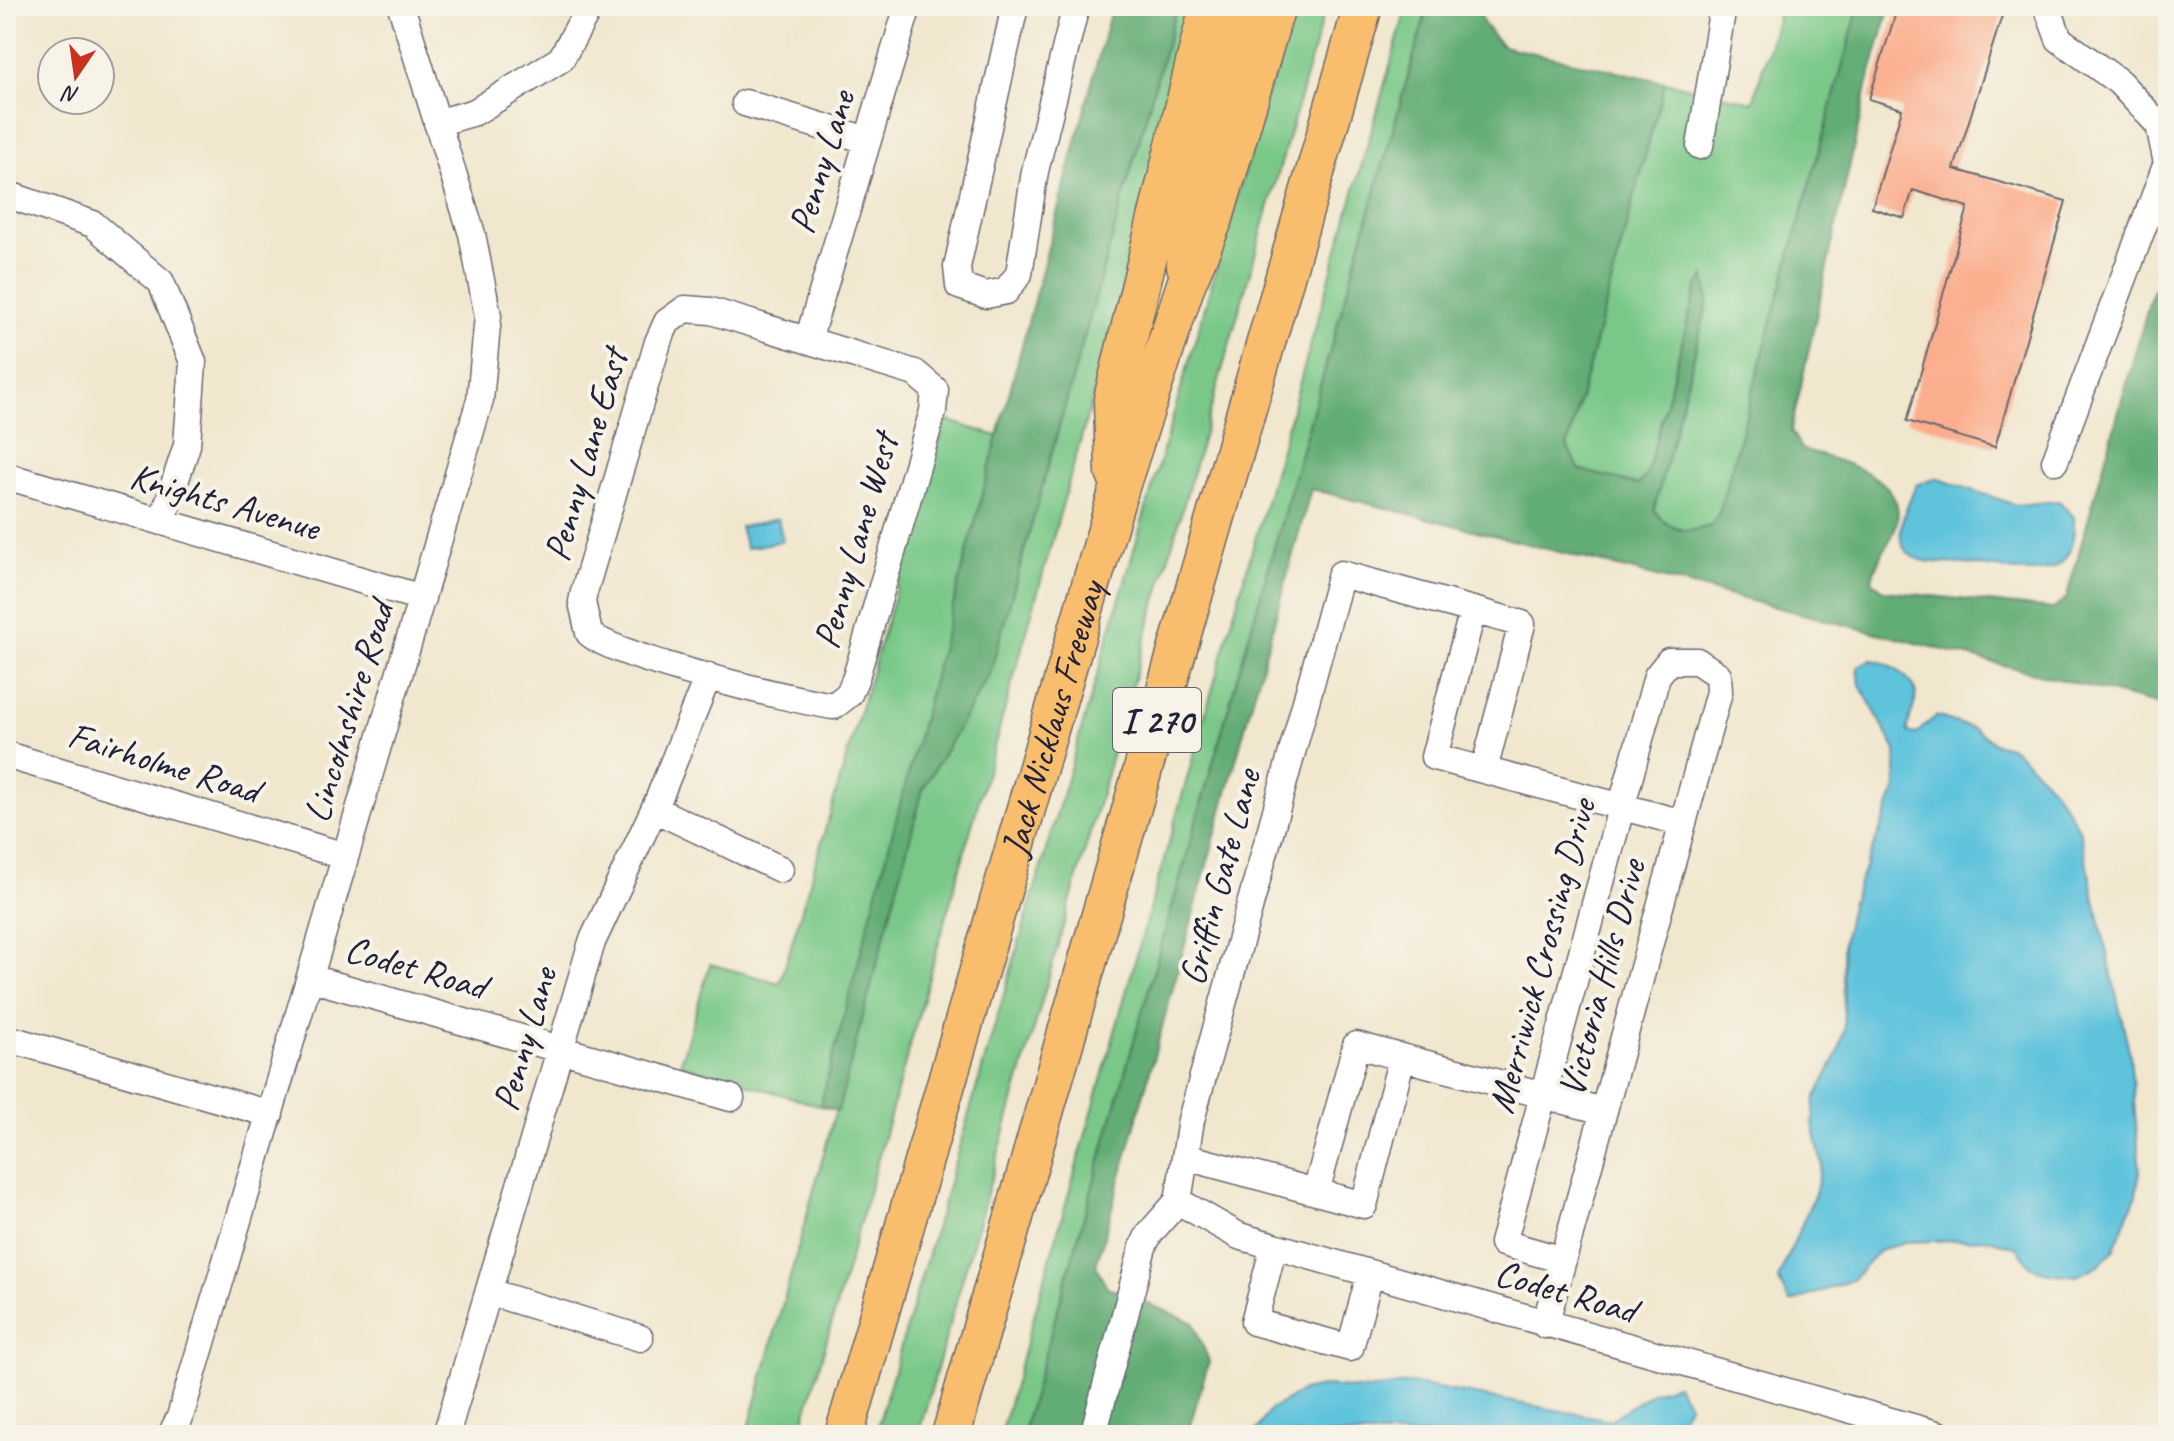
<svg xmlns="http://www.w3.org/2000/svg" width="2174" height="1441" viewBox="0 0 2174 1441" font-family="Caveat,sans-serif">
<rect width="100%" height="100%" fill="#f7f3e8"/>
<filter id="ink" filterUnits="userSpaceOnUse"><feTurbulence type="fractalNoise" baseFrequency=".0125" numOctaves="2"/><feDisplacementMap in="SourceGraphic" scale="16" xChannelSelector="R" yChannelSelector="G"/><feConvolveMatrix kernelMatrix="1 2 1 2 8 2 1 2 1" color-interpolation-filters="sRGB"/></filter>
<filter id="wash" filterUnits="userSpaceOnUse"><feTurbulence type="fractalNoise" baseFrequency=".006" numOctaves="4" result="noise"/><feDisplacementMap in="SourceGraphic" scale="32" xChannelSelector="R" yChannelSelector="G"/><feGaussianBlur stdDeviation="1.8" result="paint"/><feColorMatrix in="noise" values="0 0 0 0 0 0 0 0 0 0 0 0 0 0 0 0 0 1.4 0 .05"/><feComposite in="paint" operator="in"/></filter>
<g filter="url(#wash)">
<rect width="100%" height="100%" fill="#f1e7ce"/>
<path fill="#79c888" stroke="#4e7562" stroke-width="2" d="M1177 6H1203L800 1435H747L923 789 990 673Z
M1293 6H1326L918 1435H875Z
M1407 6H1428L1022 1435H1000Z
M1781 6H1859L1719 513 1711 526C1685 534 1671 532 1654 510L1708 302 1705 277 1697 287 1647 474 1639 485 1580 470 1567 448 1665 82 1753 102Z
M946 420 1000 437 820 1106 680 1064 710 964 780 983Z"/>
<path fill="#62ac74" stroke="#426758" stroke-width="2" d="M1112 6H1177L990 673 923 789 838 1111 820 1106Z
M1428 6H1479L1483 23 1502 46 1665 82 1567 447 1580 470 1639 485 1647 474 1697 287 1705 276 1708 301 1654 510C1671 532 1685 534 1711 526L1719 513 1859 6H1890L1867 87 1791 430 1801 449C1836 461 1916 476 1894 531 1887 549 1875 561 1872 581L1885 591 2053 609 2066 599 2153 289 2168 293V707L1311 489 1096 1266 1107 1287 1193 1322 1209 1361 1188 1432 1187 1435H1022Z"/>
<path fill="#5ec3dc" stroke="#40728c" stroke-width="2" d="M1936 478 2016 505 2059 501 2074 517C2077 597 2015 567 1963 564 1944 562 1910 566 1902 544 1896 527 1910 501 1916 485Z
M778 519 783 541 746 548 740 527Z
M1871 660C1886 661 1914 677 1916 694 1916 706 1907 719 1908 732L1916 734 1936 716 1975 729 1994 743 2013 748 2054 789 2079 829 2130 1055 2140 1172 2135 1199 2113 1251 2099 1265 2077 1276 2048 1273 2030 1266 2018 1248 1989 1239 1904 1242 1879 1251 1852 1280 1790 1303 1778 1279 1815 1194 1822 1165 1813 1123 1815 1099 1839 1051 1844 1030 1843 943 1852 901 1896 789V750L1860 685 1858 666Z
M1410 1383 1610 1420 1653 1392 1676 1385 1689 1403 1682 1416 1643 1435H1253L1270 1410 1302 1391 1326 1386 1368 1390Z"/>
<g id="blocks">
<path fill="#fbae8d" d="M1898 6H2005L1954 169 2066 201 1995 447 1907 421 1968 207 1913 190 1904 218 1872 208 1902 109 1869 99Z"/>
</g>
</g>
<g filter="url(#ink)">
<use href="#blocks" fill-opacity="0" stroke="#6a676e" stroke-width="2"/>
<g fill="none" stroke-linecap="round" stroke-linejoin="round">
<g stroke="#6a676e" stroke-width="29">
<path id="minor" d="M1015 6 957 267 959 286 986 295 1006 291 1019 274 1035 171 1076 6
M2047 6 2059 39 2119 82 2159 125 2167 163 2055 461
M745 103 867 140
M437 123 475 112 561 59 590 6
M1700 146 1723 6
M6 194 93 224 161 282 193 362 187 445 162 522
M685 309 711 311 915 373 935 390 933 411 856 677 849 694 834 706C795 701 610 656 589 633L582 602 584 592 658 342 667 322Z
M808 340 908 6
M6 476 422 598
M1473 610 1522 624 1484 770
M6 755 345 856
M654 809 780 869
M310 978 731 1098
M6 1038 270 1114
M1186 1157 1316 1192 1356 1045 1603 1111
M1316 1192 1364 1205 1402 1057
M1178 1201 1191 1120 1341 574 1473 610 1434 757 1683 823
M1178 1201 1239 1236 1940 1435
M1274 1246 1254 1322 1350 1348 1370 1275
M489 1292 640 1338
M1545 1325 1719 692 1718 675 1697 661H1669L1657 676 1503 1243 1563 1260
M171 1435 180 1417 480 400 488 316 472 234 401 6
M446 1435 592 942 657 803 708 676
M1093 1435 1143 1247 1149 1234 1178 1201"/>
</g>
<g stroke="#6a676e" stroke-width="41">
<g id="highway">
<path d="M1186 266V201L1238 6"/>
<path d="M1115 473 1113 399 1209 6"/>
<path id="s1" d="M844 1435 1116 499 1186 284 1214 218 1276 6"/>
<path d="M951 1435 1363 6"/>
</g>
</g>
<use href="#minor" stroke="#fff" stroke-width="26"/>
<use href="#highway" stroke="#f9be6d" stroke-width="38"/>
</g>
</g>
<g text-anchor="middle" stroke-width="8" stroke-linejoin="round" paint-order="stroke">
<rect fill="#f7f3e8" stroke="#62616f" stroke-width="2" x="1113" y="688" width="88" height="64" rx="6"/>
<g font-size="36" font-weight="bold" fill="#22223b">
<text x="1157" y="733">I 270</text>
</g>
<g font-size="38" fill="#22223b" stroke="#f7f3e8">
<text transform="translate(821 162) rotate(-73)" y="13">Penny Lane</text>
<text transform="translate(585 455) rotate(-74)" y="13">Penny Lane East</text>
<text transform="translate(225 501) rotate(16)" y="13">Knights Avenue</text>
<text transform="translate(855 541) rotate(-74)" y="13">Penny Lane West</text>
<text transform="translate(348 712) rotate(-73)" y="13">Lincolnshire Road</text>
<text dy="13" stroke="none"><textPath href="#s1" startOffset="746">Jack Nicklaus Freeway</textPath></text>
<text transform="translate(164 762) rotate(17)" y="13">Fairholme Road</text>
<text transform="translate(1219 877) rotate(-75)" y="13">Griffin Gate Lane</text>
<text transform="translate(1541 956) rotate(-75)" y="13">Merriwick Crossing Drive</text>
<text transform="translate(416 967) rotate(16)" y="13">Codet Road</text>
<text transform="translate(1601 978) rotate(-75)" y="13">Victoria Hills Drive</text>
<text transform="translate(524 1039) rotate(-74)" y="13">Penny Lane</text>
<text transform="translate(1566 1291) rotate(16)" y="13">Codet Road</text>
</g>
</g>
<rect width="2174" height="1441" fill="none" stroke="#f7f3e8" stroke-width="32"/>
<g transform="translate(76 76) rotate(193)"><circle r="38" fill="#f7f3e8" stroke="#a29fa3" stroke-width="2"/>
<path d="M0-6L14 30L0 20L-14 30Z" fill="#c8321e"/>
<text y="-12" font-size="22" font-weight="bold" text-anchor="middle" fill="#22223b">N</text>
</g>
</svg>
